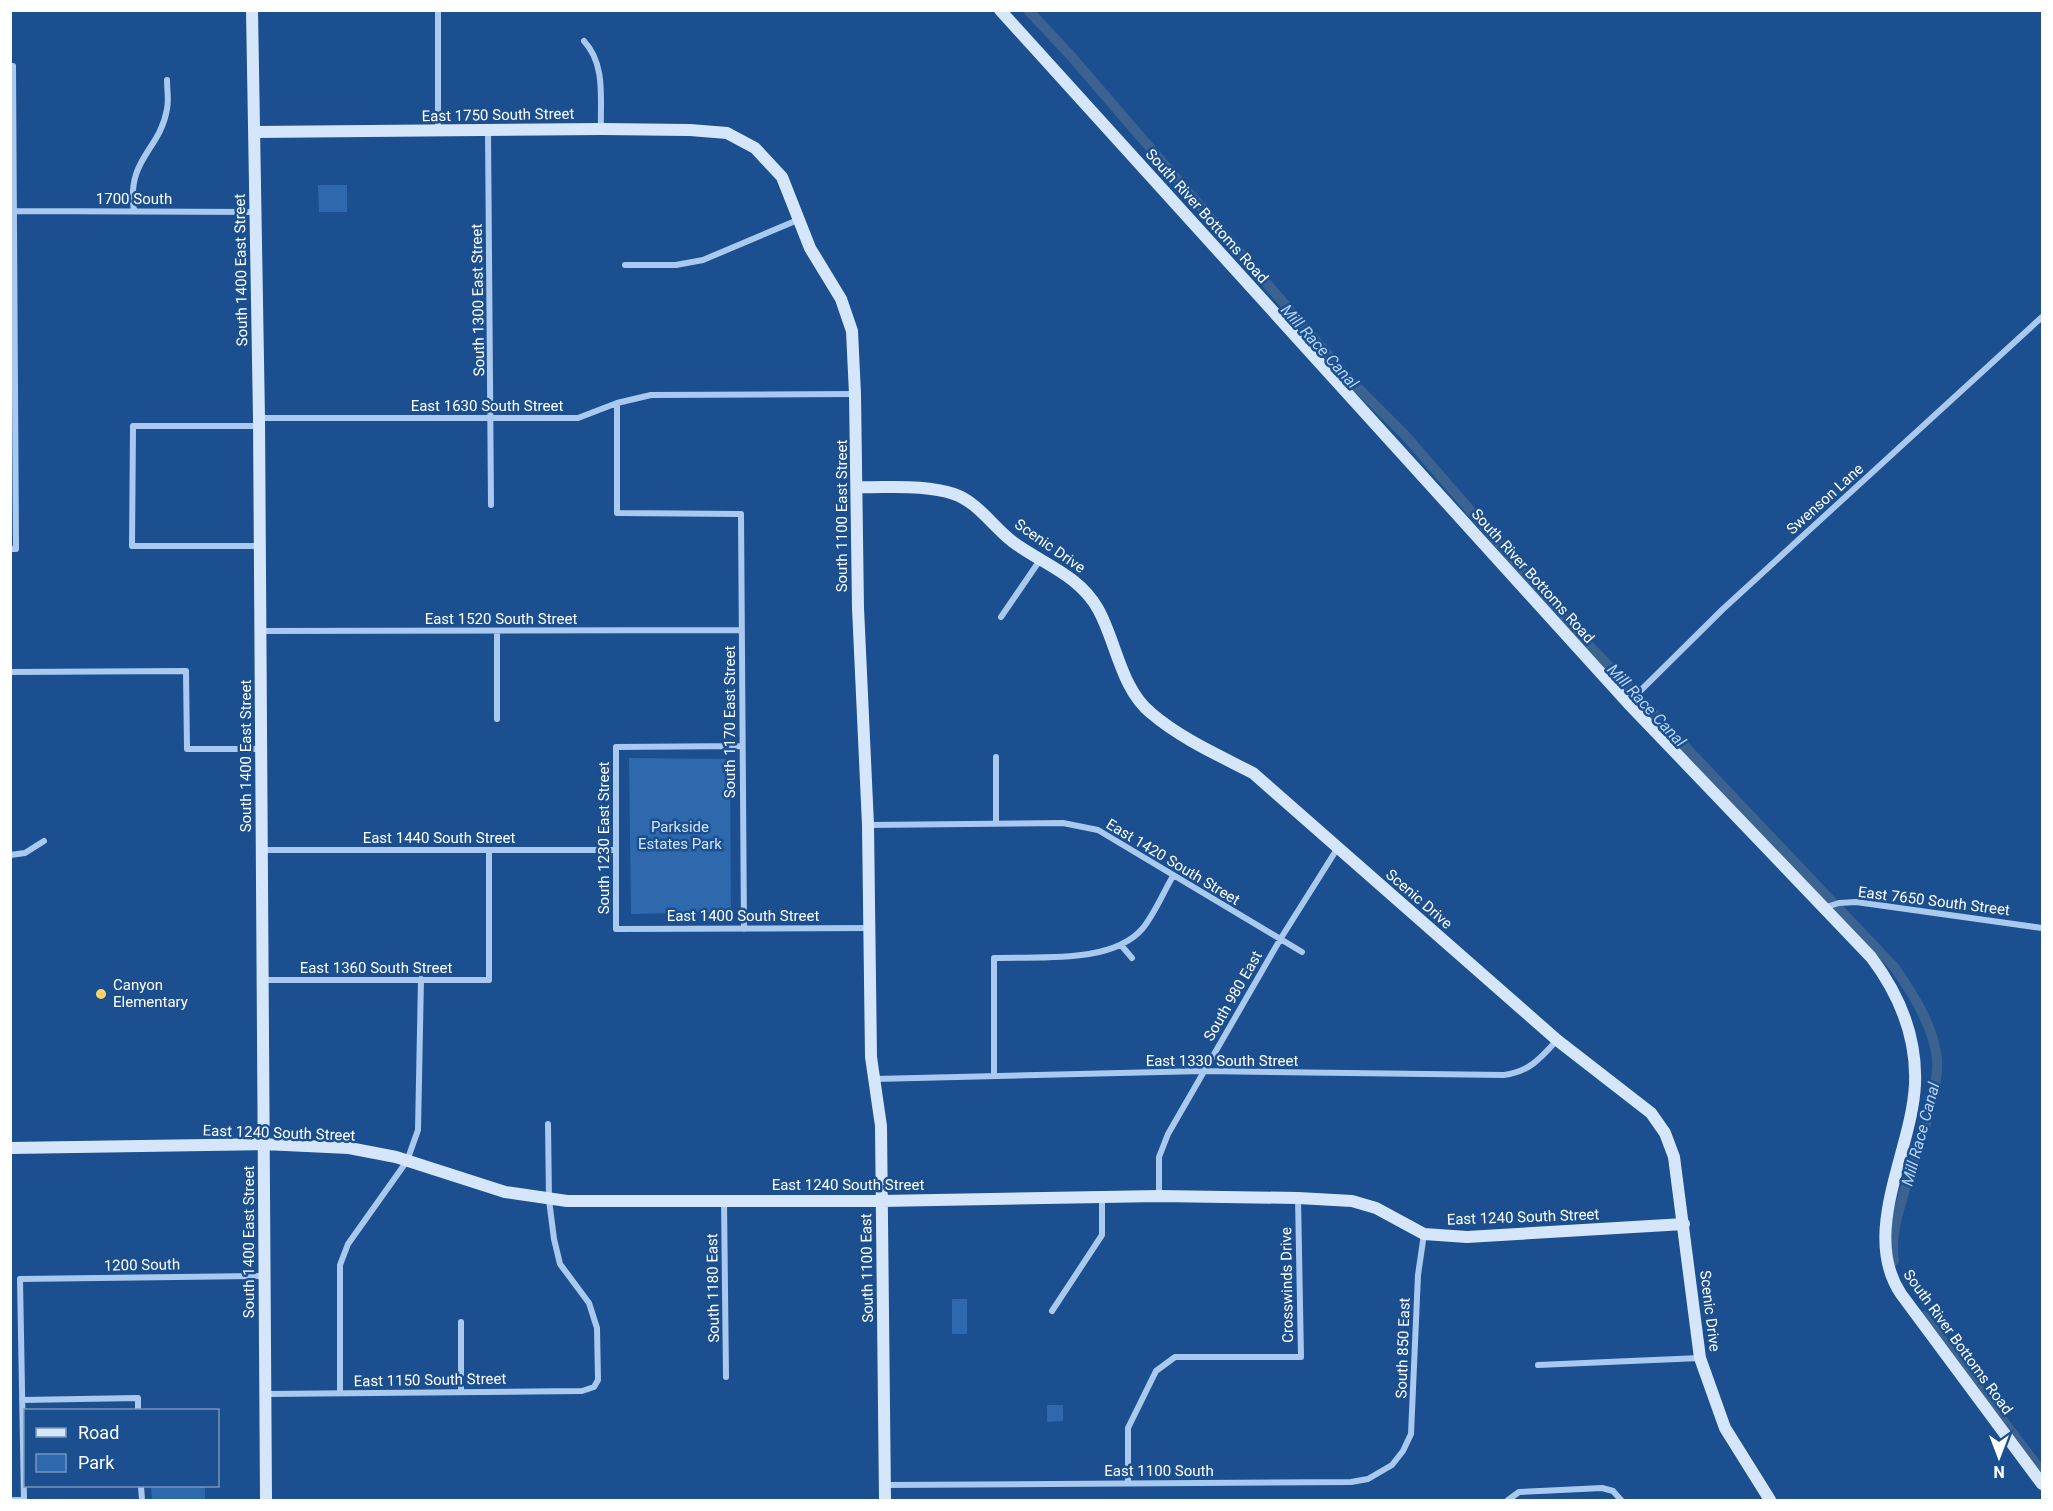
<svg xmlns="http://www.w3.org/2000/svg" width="2053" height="1511" viewBox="0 0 2053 1511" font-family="Roboto,sans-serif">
<rect width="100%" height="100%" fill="#1b4f8f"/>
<path fill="#2e69ad" d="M318 185H347V212H319Z
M629 758 730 759 731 912 631 914Z
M952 1299H967V1334H952Z
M1047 1405H1063V1421L1047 1422Z
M151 1486H205V1500H152Z"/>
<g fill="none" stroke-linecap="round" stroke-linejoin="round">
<path stroke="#3c6290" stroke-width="10" d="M1028 10 1071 56 1350 380 1405 435 1568 623 1895 968C1914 996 1933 1025 1937 1059 1940 1091 1915 1156 1905 1189 1898 1213 1890 1237 1894 1261
M1924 1316 2042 1472"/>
<path stroke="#a9c9ee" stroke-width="6" d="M584 41C606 65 600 98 601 129
M10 66H13L16 549H10
M438 130V10
M488 131 491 505
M14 211 255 212
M134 211C126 158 160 151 167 109 169 100 167 90 167 80
M625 265H676L703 260 800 219
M617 403V513L741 514 744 929
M259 418H578L617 403 651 395 855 394
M259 426H133L132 546H259
M1001 617 1040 560
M261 631 741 630
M10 672 186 671 187 749H261
M1628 703 1723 609 2042 317
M497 719V631
M742 746 616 747V929L869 928
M996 823V757
M868 825 1063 823 1098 830 1302 952
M262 850H616
M10 855 25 853 44 841
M1823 908 1839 903 1856 902 2042 928
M1121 945 1132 958
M263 980H489V851
M994 1076V958C1037 956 1112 965 1143 928 1155 913 1163 893 1173 876
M875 1079 1203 1071 1504 1075C1529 1072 1541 1058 1557 1040
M1159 1196V1157L1168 1134 1281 938 1337 849
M724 1200 726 1377
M1052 1311 1102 1235V1197
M461 1322V1391
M1538 1365 1700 1358
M340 1393V1265L348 1244 407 1161 418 1130 421 979
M266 1394 582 1391 594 1387 598 1380 597 1328 589 1303 560 1264 554 1239 549 1200 548 1124
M22 1400 138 1398V1410
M1128 1483V1428L1156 1371 1175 1357H1301L1298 1198
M886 1485 1351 1482 1368 1479 1392 1465 1403 1451 1411 1434 1418 1275 1424 1234
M141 1486 142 1500
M10 1500H24
M24 1500 20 1279 264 1276
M1508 1500 1519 1492 1602 1488 1613 1491 1621 1500"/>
<path stroke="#d6e6fa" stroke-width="12" d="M252 10 259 418 266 1500
M1000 10 1628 703 1871 957C1899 994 1917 1036 1915 1084 1912 1151 1860 1233 1901 1294L2042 1484
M254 132 601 129 690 130 727 133 755 148 782 177 810 248 841 299 852 331 855 394 858 608 868 825 871 1057 881 1126 885 1500
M858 487C889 488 925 484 954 494 979 503 992 526 1013 542 1043 564 1079 575 1098 609 1116 641 1121 689 1151 713 1180 738 1218 755 1253 773L1557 1040 1651 1113 1665 1133 1674 1157 1700 1358 1725 1428 1770 1500
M10 1148 264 1144 349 1148 396 1157 505 1192 567 1201H881L1159 1196 1298 1198 1352 1201 1376 1208 1424 1234 1467 1237 1684 1224"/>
</g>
<circle fill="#ffd166" stroke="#1b4f8f" stroke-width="2" cx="101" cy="994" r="6"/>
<g text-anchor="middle" stroke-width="5" stroke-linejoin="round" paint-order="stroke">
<g font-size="15" fill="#fff" stroke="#1b4f8f">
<text transform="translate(498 115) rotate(-1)" y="5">East 1750 South Street</text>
<text x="134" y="204">1700 South</text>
<text transform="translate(1207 216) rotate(48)" y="5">South River Bottoms Road</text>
<text transform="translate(241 270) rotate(-91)" y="5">South 1400 East Street</text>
<text transform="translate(478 300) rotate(-91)" y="5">South 1300 East Street</text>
<text x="487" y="411">East 1630 South Street</text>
<text transform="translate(1825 499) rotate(-42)" y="5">Swenson Lane</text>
<text transform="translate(842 516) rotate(-90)" y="5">South 1100 East Street</text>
<text transform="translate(1050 546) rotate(35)" y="5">Scenic Drive</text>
<text transform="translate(1533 576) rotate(48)" y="5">South River Bottoms Road</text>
<text x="501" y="624">East 1520 South Street</text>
<text transform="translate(730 722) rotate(-90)" y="5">South 1170 East Street</text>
<text transform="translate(246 756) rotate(-90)" y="5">South 1400 East Street</text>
<text x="439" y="843">East 1440 South Street</text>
<text transform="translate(604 838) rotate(-90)" y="5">South 1230 East Street</text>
<text transform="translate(1173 862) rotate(31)" y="5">East 1420 South Street</text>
<text transform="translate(1419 899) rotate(41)" y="5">Scenic Drive</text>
<text transform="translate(1934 901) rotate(7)" y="5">East 7650 South Street</text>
<text x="743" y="921">East 1400 South Street</text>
<text x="376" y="973">East 1360 South Street</text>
<text transform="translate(1233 996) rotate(-60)" y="5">South 980 East</text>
<text x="1222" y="1066">East 1330 South Street</text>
<text transform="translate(279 1133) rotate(2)" y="5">East 1240 South Street</text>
<text x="848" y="1190">East 1240 South Street</text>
<text transform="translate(1523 1217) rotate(-2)" y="5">East 1240 South Street</text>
<text transform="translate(249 1242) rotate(-90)" y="5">South 1400 East Street</text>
<text transform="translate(142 1265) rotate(-1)" y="5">1200 South</text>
<text transform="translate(867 1268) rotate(-91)" y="5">South 1100 East</text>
<text transform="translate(1287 1285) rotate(-91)" y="5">Crosswinds Drive</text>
<text transform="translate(713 1288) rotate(-91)" y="5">South 1180 East</text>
<text transform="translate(1710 1311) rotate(83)" y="5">Scenic Drive</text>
<text transform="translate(1958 1342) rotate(54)" y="5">South River Bottoms Road</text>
<text transform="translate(1403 1348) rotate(-88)" y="5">South 850 East</text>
<text transform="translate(430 1380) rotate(-1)" y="5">East 1150 South Street</text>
<text x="1159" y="1476">East 1100 South</text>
</g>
<g font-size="15" fill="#cfe3fa" stroke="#1b4f8f">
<text x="680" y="832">Parkside<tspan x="680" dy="17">Estates Park</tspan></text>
</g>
<g font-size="15" fill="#fff" stroke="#1b4f8f" text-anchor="start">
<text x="113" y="990">Canyon<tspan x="113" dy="17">Elementary</tspan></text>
</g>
<g font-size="16" font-style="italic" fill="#b5d3f5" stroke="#1b4f8f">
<text transform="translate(1320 346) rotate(48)" y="6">Mill Race Canal</text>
<text transform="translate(1647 705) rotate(47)" y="6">Mill Race Canal</text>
<text transform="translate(1920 1134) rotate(-75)" y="6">Mill Race Canal</text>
</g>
</g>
<rect width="2053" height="1511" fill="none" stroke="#ffffff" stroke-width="24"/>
<rect x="24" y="1409" width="195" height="78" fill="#1b4f8f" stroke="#7695bc" stroke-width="1.5"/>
<rect x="36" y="1428" width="30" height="9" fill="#d6e6fa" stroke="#7695bc" stroke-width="1.5"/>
<text x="78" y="1439" font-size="18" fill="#ffffff">Road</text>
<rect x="36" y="1454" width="30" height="18" fill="#2e69ad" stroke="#7695bc" stroke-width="1.5"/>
<text x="78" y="1469" font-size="18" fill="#ffffff">Park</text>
<g transform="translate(1999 1457) rotate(180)" stroke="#1b4f8f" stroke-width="4.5" paint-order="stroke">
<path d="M0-4.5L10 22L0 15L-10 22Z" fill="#ffffff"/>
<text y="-9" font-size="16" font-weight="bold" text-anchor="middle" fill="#ffffff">N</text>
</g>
</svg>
